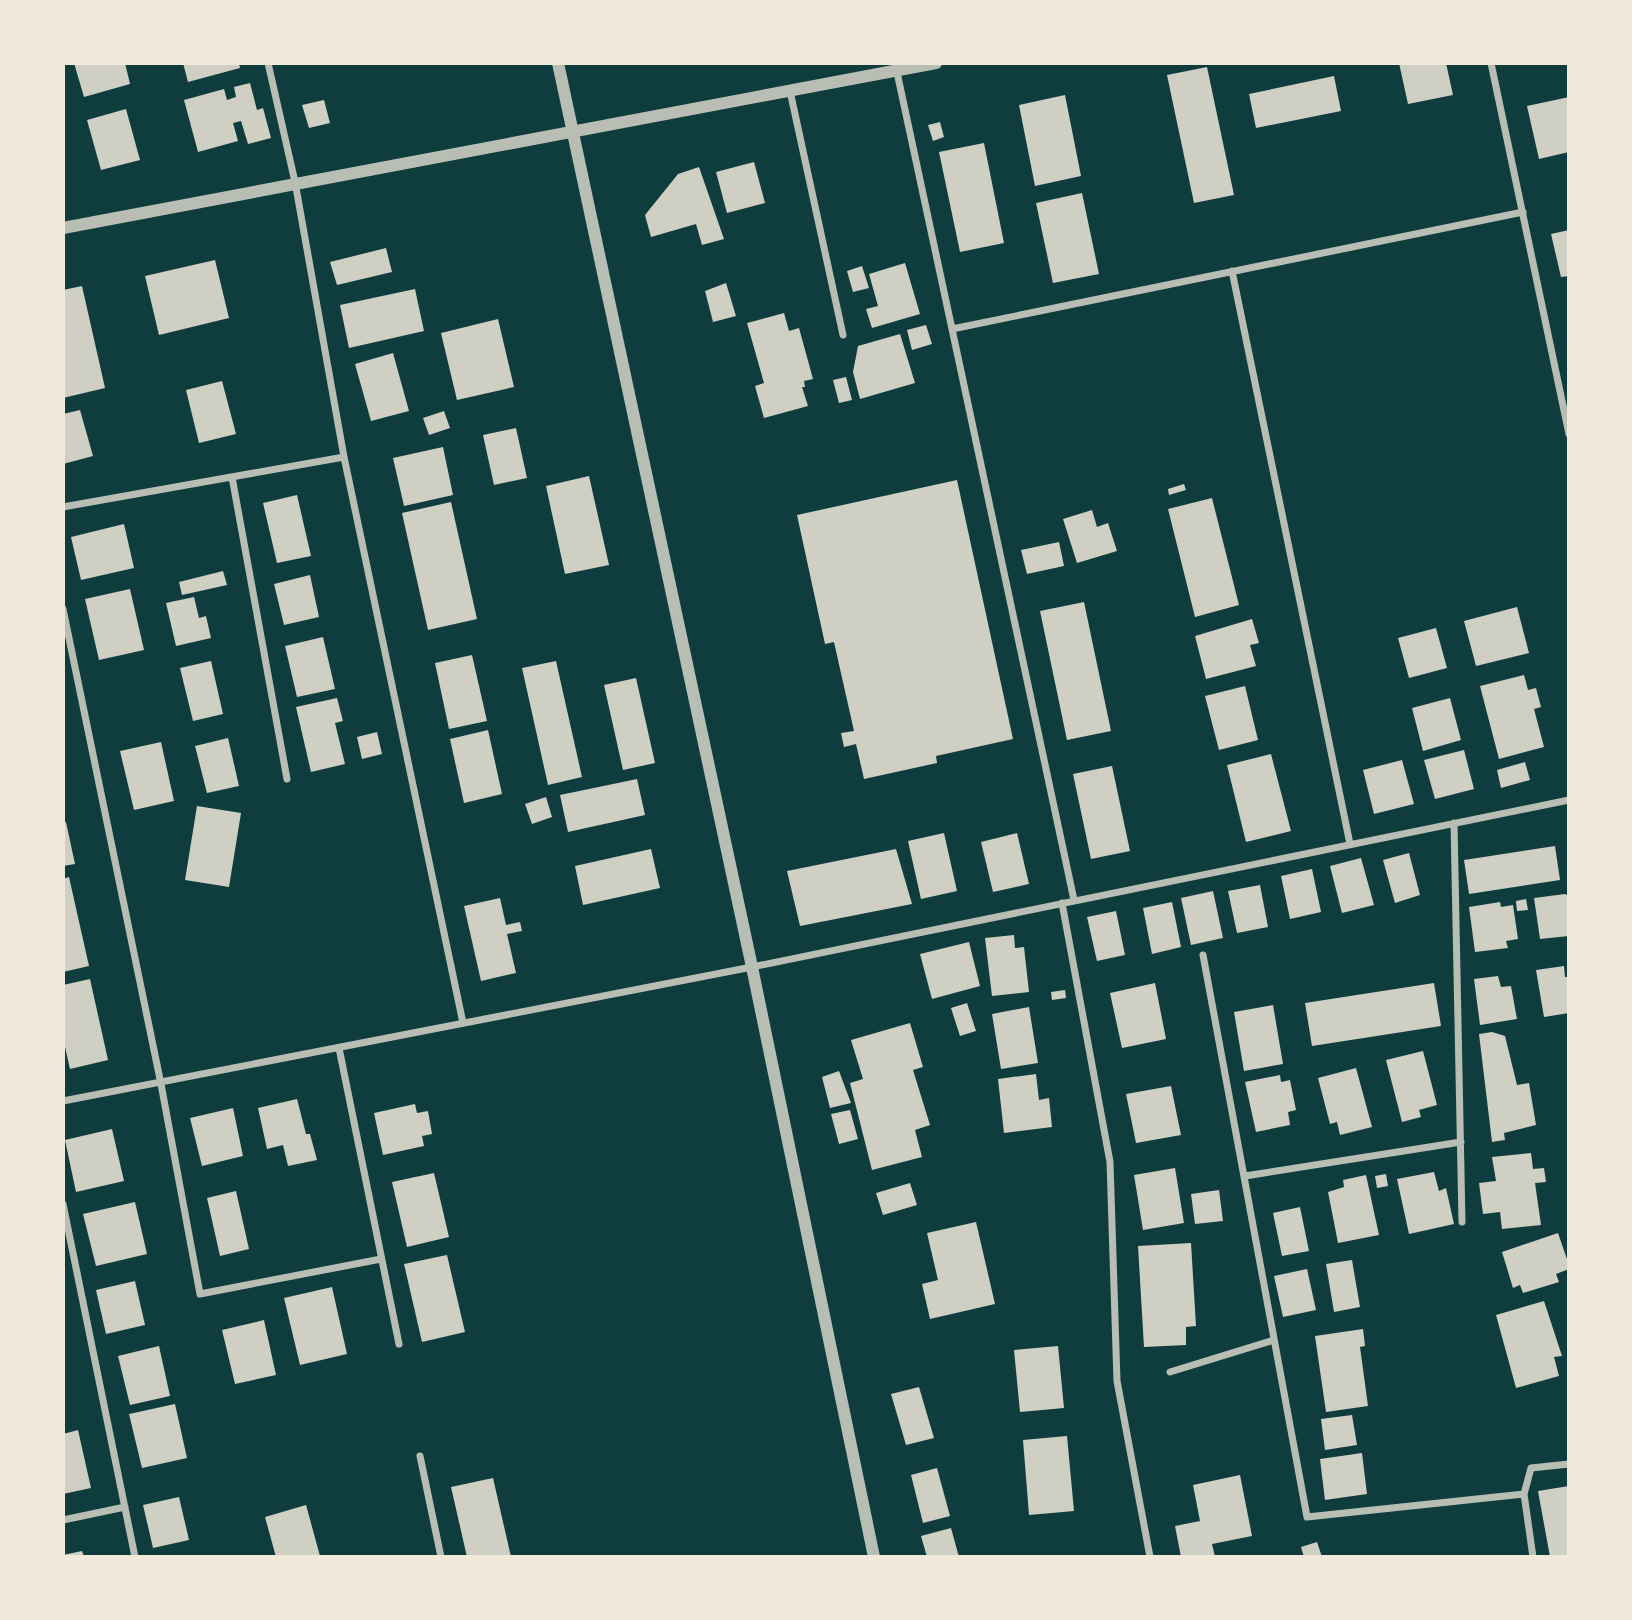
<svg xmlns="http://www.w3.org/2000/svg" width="1632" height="1620" viewBox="0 0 1632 1620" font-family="Ubuntu,sans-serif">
<rect width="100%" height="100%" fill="#0f3d3e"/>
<path fill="#cfcfc3" d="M74 63H125L130 84 84 97Z
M183 63H239L240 68 188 82Z
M1399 63H1446L1453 95 1408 104Z
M1207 67 1234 195 1194 203 1167 75Z
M1334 76 1341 111 1256 128 1249 94Z
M250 83 257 110 263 108 271 138 248 144 241 121 233 123 238 141 198 152 184 100 224 89 227 100 236 97 234 87Z
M1065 95 1081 176 1035 186 1019 105Z
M1569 97V152L1539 159 1527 106Z
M324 100 330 123 309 128 302 105Z
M126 109 140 160 101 170 87 120Z
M940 122 944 137 933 141 928 125Z
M984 143 1004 243 960 252 939 152Z
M754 162 765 203 727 213 716 172Z
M699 167 724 239 702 245 696 224 651 237 645 215 678 174Z
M1082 193 1099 274 1053 283 1036 203Z
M1569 230V276L1561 277 1551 234Z
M386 248 392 272 337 285 330 262Z
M215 260 229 318 159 335 145 276Z
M905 263 920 314 872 328 866 309 878 306 869 274Z
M862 266 869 288 853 292 847 271Z
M726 283 736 316 713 322 705 291Z
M82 286 105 388 63 398V290Z
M415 289 424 331 349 348 340 305Z
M784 313 789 331 799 328 813 379 804 381 805 387H802L808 406 764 418 755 386 764 383 747 323Z
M498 319 514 387 457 400 441 333Z
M926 325 932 344 912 350 907 330Z
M900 334 915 383 860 399 853 372 858 346Z
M393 353 409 411 371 421 355 364Z
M846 377 852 400 839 403 833 380Z
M222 381 236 434 199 443 186 390Z
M80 410 93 456 63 464V414Z
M444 411 450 428 429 435 423 418Z
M516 428 527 478 494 485 483 435Z
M443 447 453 495 404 506 393 458Z
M589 476 609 565 565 574 546 486Z
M957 480 1013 739 936 756 937 763 864 779 856 744 844 747 841 733 854 731 834 642 825 644 797 515Z
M1184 484 1186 490 1169 495 1168 489Z
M297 495 311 556 277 563 263 503Z
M1212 498 1239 605 1195 617 1168 509Z
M451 502 477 619 428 630 402 513Z
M1092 510 1097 527 1108 523 1117 551 1077 563 1063 519Z
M124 524 134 568 81 580 71 537Z
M1059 542 1064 566 1027 574 1021 550Z
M223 571 227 585 182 595 179 582Z
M310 575 319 617 284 625 274 584Z
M130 589 144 650 99 660 85 599Z
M194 597 199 618 206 616 211 638 176 646 166 603Z
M1084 602 1111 731 1067 740 1040 611Z
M1517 607 1529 653 1476 666 1464 621Z
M1252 619 1259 643 1250 645 1256 666 1206 679 1195 636Z
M1436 628 1447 668 1409 678 1398 638Z
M323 637 335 689 297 697 285 646Z
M472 655 487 721 449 729 435 663Z
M211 661 223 714 193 721 180 668Z
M556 661 582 777 548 785 522 668Z
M1524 675 1528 690 1536 688 1541 707 1534 709 1544 747 1499 759 1480 686Z
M636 678 655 763 623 770 604 685Z
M1245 686 1258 740 1219 750 1205 696Z
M337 698 343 721 335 723 345 764 311 772 296 707Z
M1450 698 1461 740 1423 751 1412 708Z
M488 730 502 794 464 803 450 739Z
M377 732 382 754 362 759 357 737Z
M228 738 239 786 207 793 195 746Z
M161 742 174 801 134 810 120 751Z
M1464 750 1474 789 1435 799 1424 760Z
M1271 754 1291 831 1246 842 1227 765Z
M1402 760 1414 804 1374 814 1363 770Z
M1525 762 1530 780 1501 788 1497 770Z
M1112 766 1130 851 1091 859 1073 774Z
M637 779 645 815 568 832 560 795Z
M546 797 552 817 532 824 525 804Z
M197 806 241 813 229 887 185 880Z
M66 822 75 864 63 866V823Z
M944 833 957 891 921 899 908 841Z
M1017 833 1029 884 993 892 981 842Z
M1555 846 1560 880 1469 894 1464 860Z
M651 849 660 888 583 905 575 866Z
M896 849 912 904 800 926 787 871Z
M1409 853 1420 895 1395 903 1383 860Z
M1361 858 1374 905 1342 913 1330 866Z
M1312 869 1321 912 1290 919 1281 876Z
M69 877 89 966 63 972V879Z
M1260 885 1268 927 1237 933 1228 891Z
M1213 891 1223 938 1191 945 1181 898Z
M1565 894 1569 896V936L1540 939 1534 898Z
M500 898 506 925 520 922 522 931 507 934 516 973 481 981 464 906Z
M1526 899 1528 910 1517 911 1516 901Z
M1172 902 1181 947 1152 954 1143 908Z
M1500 902 1501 907 1513 905 1518 939 1506 941 1508 948 1475 952 1469 907Z
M1116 911 1125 955 1097 961 1087 917Z
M1014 935 1015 948 1024 947 1029 992 992 996 985 938Z
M969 942 980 986 932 999 920 954Z
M1564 966 1565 977H1569V1013L1544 1017 1536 970Z
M1498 976 1501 987 1511 986 1517 1019 1480 1025 1474 979Z
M90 979 108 1060 70 1069 63 1038V985Z
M1155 983 1166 1039 1122 1048 1110 993Z
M1434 983 1441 1026 1312 1046 1305 1003Z
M1065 990 1066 998 1052 1000 1051 992Z
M967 1003 976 1031 960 1036 951 1008Z
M1273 1005 1283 1064 1244 1071 1234 1012Z
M1029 1007 1038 1063 1001 1069 992 1014Z
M910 1023 923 1067 913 1070 930 1125 915 1130 922 1157 872 1170 850 1083 863 1079 851 1040Z
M1492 1032 1505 1036 1517 1085 1529 1083 1536 1125 1504 1133 1505 1140 1492 1142 1479 1034Z
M1423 1051 1437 1105 1419 1110 1421 1117 1402 1122 1386 1060Z
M1356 1068 1372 1127 1340 1135 1337 1122 1330 1124 1318 1078Z
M839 1071 851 1103 830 1108 822 1077Z
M1036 1074 1039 1100 1049 1098 1052 1127 1004 1133 998 1079Z
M1280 1075 1281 1082 1290 1080 1296 1110 1288 1112 1290 1125 1256 1132 1245 1082Z
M1171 1086 1181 1135 1136 1143 1126 1094Z
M297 1099 306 1134H310L317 1160 288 1166 283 1145 267 1149 258 1108Z
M415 1104 417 1113 428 1111 432 1134 422 1136 424 1146 383 1155 374 1113Z
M233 1108 243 1156 202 1166 190 1118Z
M850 1110 858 1139 839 1144 831 1114Z
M112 1129 124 1181 76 1192 65 1140Z
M1531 1153 1533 1169 1544 1168 1546 1182 1535 1183 1541 1225 1502 1229 1500 1212 1483 1214 1479 1183 1496 1181 1492 1157Z
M1175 1168 1184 1223 1143 1230 1134 1175Z
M1434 1172 1439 1191 1446 1188 1454 1224 1409 1234 1397 1179Z
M434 1173 449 1237 407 1247 392 1182Z
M1386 1174 1388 1186 1377 1188 1375 1176Z
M1366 1175 1379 1235 1338 1243 1328 1192 1344 1187 1343 1180Z
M910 1183 917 1205 883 1215 876 1193Z
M1219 1190 1223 1221 1195 1224 1191 1194Z
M236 1191 249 1249 220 1256 207 1198Z
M135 1202 147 1254 96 1266 83 1214Z
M1300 1207 1309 1251 1282 1256 1273 1213Z
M976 1222 995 1304 930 1319 922 1284 938 1280 927 1233Z
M1558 1233 1569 1265V1269L1556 1274 1559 1282 1523 1293 1520 1285 1513 1288 1502 1252Z
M1191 1243 1196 1326 1186 1327V1345L1144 1347 1138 1246Z
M447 1255 465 1332 422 1342 404 1264Z
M1352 1260 1360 1307 1334 1312 1326 1264Z
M1307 1269 1316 1310 1283 1317 1274 1276Z
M135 1281 145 1325 106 1334 96 1290Z
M332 1287 347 1354 300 1365 284 1298Z
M1544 1301 1562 1356 1554 1357 1559 1376 1516 1388 1496 1315Z
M264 1320 276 1375 235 1384 222 1330Z
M1363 1329 1365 1346 1360 1347 1368 1406 1326 1412 1315 1336Z
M159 1346 170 1396 130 1405 118 1356Z
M1058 1346 1064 1408 1020 1412 1014 1350Z
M919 1387 934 1438 906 1445 891 1394Z
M175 1404 187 1458 142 1468 129 1414Z
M1352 1415 1357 1445 1325 1450 1321 1419Z
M78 1430 91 1488 63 1494V1434Z
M1067 1436 1074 1511 1029 1515 1023 1440Z
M1362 1453 1367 1494 1325 1500 1320 1459Z
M937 1468 950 1516 923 1523 911 1475Z
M1240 1475 1252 1536 1212 1544 1215 1557H1181L1175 1526 1200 1521 1193 1485Z
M493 1478 511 1557H467L451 1487Z
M1569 1486V1557H1550L1538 1491Z
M179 1497 189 1540 153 1548 143 1505Z
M306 1505 320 1556 276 1557 265 1517Z
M951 1528 959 1557H927L921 1536Z
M1317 1542 1322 1557H1304L1301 1547Z
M82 1551 84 1557H63V1555Z"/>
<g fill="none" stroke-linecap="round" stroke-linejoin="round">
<path stroke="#b8beb3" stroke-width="7" d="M268 63 295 182 344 457 463 1023
M895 63 952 329
M1491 63 1569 434
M790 91 843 335
M1232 271 1350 844
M232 477 287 779
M63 507 344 457
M63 609 161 1084 200 1294 381 1259
M1454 823 1462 1222
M1074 900 952 329 1523 212
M1062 903 1110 1162 1117 1381 1150 1557
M1203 955 1307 1517 1524 1494 1533 1557
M339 1048 399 1344
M63 1101 752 967 1569 800
M1245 1176 1461 1142
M63 1204 135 1557
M1170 1372 1274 1340
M420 1456 441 1557
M1524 1494 1531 1468 1569 1464
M63 1520 125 1507"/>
<path stroke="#b8beb3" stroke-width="12" d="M558 63 752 967 874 1557
M63 228 936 63"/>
</g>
<rect width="1632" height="1620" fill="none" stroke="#f1e9da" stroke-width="130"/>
</svg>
